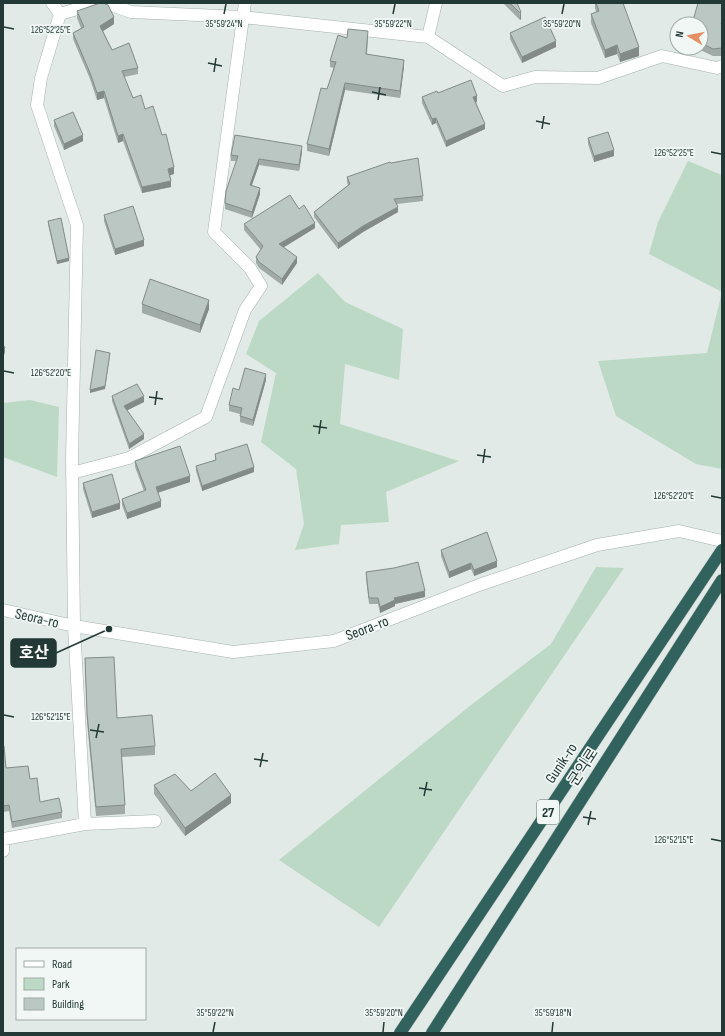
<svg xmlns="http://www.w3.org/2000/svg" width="725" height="1036" viewBox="0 0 725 1036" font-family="'Sofia Sans Condensed','Noto Sans KR',sans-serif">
<rect width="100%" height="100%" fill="#e1eae7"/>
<path fill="#bcd9c6" d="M688 161 722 175V469L696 464 616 416 598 361 707 353 722 292 649 254 658 222Z
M318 273 345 302 403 329 399 380 345 364 340 424 459 461 386 492 389 522 341 525 339 544 295 550 304 524 296 469 261 442 276 373 246 354 259 321Z
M30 400 59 407 57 477 3 457V403Z
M596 567 624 568 379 927 279 860 471 705 551 644Z"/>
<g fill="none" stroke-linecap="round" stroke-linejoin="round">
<g stroke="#a4b1ae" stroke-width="13">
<path id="minor" d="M52 3 60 14 41 78 37 105 77 225 72 459 74 626 85 824
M106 3 131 12 242 17 428 37 503 86 535 77 598 78 662 56 717 68 722 66
M60 14 98 3
M428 37 436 3
M72 473 129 458 206 417 245 310 261 286 250 268 214 232 245 3
M3 610 74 626 233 652 334 641 479 585 597 545 679 531 722 541
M3 851 4 839 85 824 155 821"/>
</g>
<g stroke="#bdc4c2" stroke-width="13">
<path id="highway" d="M400 1033 722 550
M432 1033 722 580"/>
</g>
<use href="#minor" stroke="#fff" stroke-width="12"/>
<use href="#highway" stroke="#32625d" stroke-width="12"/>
</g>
<path fill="#a0aba8" d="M503 3H517L521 19 520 20Z
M595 3H623L639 56 620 62 617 54 605 58 591 23V14L596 12 595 8Z
M722 3V56H713L696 48H701V24Z
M77 11 114 24 103 31 112 50 138 68V74L124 77 133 98 145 109 174 174 170 175 171 187 142 193 123 141 118 143 104 98 97 100 90 79 73 39V33L81 28 77 18Z
M510 33 556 47 522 63 510 39Z
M347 38H368L367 54 404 66 400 98 345 90 329 156 307 151V144L327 89 334 68 330 67V61Z
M438 93 477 102H476L485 129 446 147 436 123 432 125 422 103V97Z
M54 120 83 141 64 150 54 126Z
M588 138 614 156 594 162 588 144Z
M302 152 299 171 259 165 252 185 260 194 252 218 225 209V203L237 161H231V155Z
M391 163 423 196V201L397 204 398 212 363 232 338 249 314 217V212L348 185 347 183V177Z
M299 209 315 228 283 248 297 263 282 285 259 268 256 263V257L261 250 244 230V224Z
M104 215 144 246 115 255 104 221Z
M48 221 69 261 57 264 48 224Z
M142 304 209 309 200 333 142 313Z
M266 380 253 426 240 422V414L229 411V405L239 390Z
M112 396 144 402 127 410 144 439 129 449 112 401Z
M215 454 254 472 202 491 196 471V466L215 460Z
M135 461 190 482 158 493 161 507 127 519 122 505V499L144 491 135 467Z
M83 483 120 509 92 518 83 489Z
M441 550 497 567 474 576 471 569 449 578 441 556Z
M366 572 425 597 395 604V606L380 613 378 604H369L366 578Z
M85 658 117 718 155 746V755L122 757 125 805V814L96 816 87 722Z
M3 746 6 768 30 779 40 802 62 812V818L12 828 9 811 3 812Z
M154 785 191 791 231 803 185 836 154 794Z"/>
<path fill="#828b88" d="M521 12V19L520 20V13Z
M114 17V24L100 33V26Z
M556 41V47L522 63V57Z
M617 45V54L605 58V50Z
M639 47V56L620 62V54Z
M404 60V66L400 98V91Z
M3 67H4V73H3Z
M345 83V90L329 156V149Z
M104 91V98L97 100V93Z
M477 96V102L473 103V97Z
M436 118V123L432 125V119Z
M485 124V129L446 147V141Z
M123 134V141L118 143V136Z
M83 135V141L64 150V144Z
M302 146V152L299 171V165Z
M614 150V156L594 162V156Z
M259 159V165L250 190V185Z
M174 167V174L168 176V169Z
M171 181V187L142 193V187Z
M260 188V194L252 218V212Z
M398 207V212L363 232 338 249V243L363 226Z
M315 223V228L279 250V244Z
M144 240V246L115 255V249Z
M297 257V263L282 285V279Z
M69 258V261L57 264V261Z
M209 300V309L200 333V325Z
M5 347V352L3 359V353Z
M110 353 105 389 90 393V390Z
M266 374V380L253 426V420Z
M144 396V402L124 412V406Z
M144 434V439L129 449V444Z
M254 467V472L202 491V486Z
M190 476V482L156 493V487Z
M161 501V507L127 519V513Z
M120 503V509L92 518V512Z
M497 561V567L474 576V570Z
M471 563V569L449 578V572Z
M425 591V597L395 604V606L380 613V607L394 598Z
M231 795V803L185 836V828Z"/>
<path fill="#bac7c3" stroke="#828b88" d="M100 3H103L108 5 114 17 100 26 112 50 129 43 138 68 122 71 133 98 141 95 145 109 153 106 162 135 166 134 174 167 168 169 171 181 142 187 123 134 118 136 104 91 97 93 90 73 73 33 84 27 77 11Z
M510 3H517L521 12 520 13Z
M596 3H623L639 47 620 54 617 45 605 50 591 14 599 11Z
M698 3H722V21L721 24H722V48L713 49 701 43V24H692Z
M545 17 556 41 522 57 510 33Z
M348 29 368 31 366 54 404 60 400 91 345 83 329 149 307 144 321 88 327 89 336 62 330 61 338 35 347 38Z
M471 80 477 96 473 97 485 124 446 141 436 118 432 119 422 97 437 91 438 93Z
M73 112 83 135 64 144 54 120Z
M608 132 614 150 594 156 588 138Z
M235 135 302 146 299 165 259 159 250 185 260 188 252 212 225 203 226 191 238 156 231 155Z
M418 158 423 196 394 199 398 207 363 226 338 243 314 212 350 184 347 177 390 162 391 163Z
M290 195 299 209 304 205 315 223 279 244 297 257 282 279 259 262 256 257 263 246 244 224Z
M133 206 144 240 115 249 104 215Z
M61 218 69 258 57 261 48 221Z
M150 279 209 300 200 325 142 304Z
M3 346 5 347 3 353Z
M96 350 110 353 105 386 90 390Z
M245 368 266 374 253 420 240 416 242 408 229 405 233 388 239 390Z
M137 384 144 396 124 406 144 434 129 444 112 396Z
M247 444 254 467 202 486 196 466 216 460 215 454Z
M180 446 190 476 156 487 161 501 127 513 122 499 146 490 135 461Z
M112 474 120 503 92 512 83 483Z
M487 532 497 561 474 570 471 563 449 572 441 550Z
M418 562 425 591 394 598 395 600 380 607 378 598H369L366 572 394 568Z
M114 657 117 718 152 715 155 746 121 749 125 805 96 807 87 713 85 658Z
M3 746H4L6 768 28 766 30 779 37 778 40 802 59 798 62 812 12 822 9 805 3 806Z
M215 773 231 795 185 828 154 785 175 774 191 791Z"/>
<path fill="none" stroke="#233935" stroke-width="1.5" d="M224 14 226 4M393 14 395 4M562 14 564 4M4 27 14 29M208 63 222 66M214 72 216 58M372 92 386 95M378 100 380 87M536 121 550 124M542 129 544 116M711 152 721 154M4 371 14 373M149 397 163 399M155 405 157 391M313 426 327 428M319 434 321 420M477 455 491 457M483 463 485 449M711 496 721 498M4 715 14 717M90 730 104 732M96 738 99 724M254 759 268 761M260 767 263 753M419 788 432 790M424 796 427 782M583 817 596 819M588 825 591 811M711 839 721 841M213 1032 215 1022M383 1032 384 1022M552 1032 553 1022"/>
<g text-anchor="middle" stroke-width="3.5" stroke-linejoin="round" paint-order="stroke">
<rect fill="#f1f7f5" stroke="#61726f" stroke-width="1" x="537" y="800" width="22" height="24" rx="3"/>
<g font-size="14" font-weight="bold" fill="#233935">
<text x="548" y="817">27</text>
</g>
<g font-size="15" fill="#233935" stroke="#f1f7f5">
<text transform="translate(37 618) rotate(13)" y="5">Seora-ro</text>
<text transform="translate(367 628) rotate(-21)" y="5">Seora-ro</text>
<text transform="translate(561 763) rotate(-56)" y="5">Gunik-ro</text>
<text transform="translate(583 767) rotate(-57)" y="5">군익로</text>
</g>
</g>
<g font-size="10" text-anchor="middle" fill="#233935" stroke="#f1f7f5" stroke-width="3.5" stroke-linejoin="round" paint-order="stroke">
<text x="224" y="27">35°59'24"N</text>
<text x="393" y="27">35°59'22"N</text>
<text x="562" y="27">35°59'20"N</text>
<text x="51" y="33">126°52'25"E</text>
<text x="674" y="156">126°52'25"E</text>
<text x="51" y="376">126°52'20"E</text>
<text x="674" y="499">126°52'20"E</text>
<text x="51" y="720">126°52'15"E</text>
<text x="674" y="843">126°52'15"E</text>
<text x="215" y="1016">35°59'22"N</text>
<text x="384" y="1016">35°59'20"N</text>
<text x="553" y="1016">35°59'18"N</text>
</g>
<path fill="none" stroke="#233935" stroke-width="1.5" d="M109 629L56 653"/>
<circle fill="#233935" stroke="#f1f7f5" stroke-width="1.5" cx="109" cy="629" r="4"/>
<rect fill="#233935" stroke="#233935" stroke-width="1.5" x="11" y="639" width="45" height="28" rx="4"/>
<g font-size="16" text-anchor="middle" font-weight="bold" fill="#fff">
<text x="34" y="658">호산</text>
</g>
<rect width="725" height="1036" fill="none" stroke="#233935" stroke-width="8"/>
<rect x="16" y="948" width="130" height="72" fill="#f1f7f5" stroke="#9faba8"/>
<rect x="24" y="961" width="20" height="6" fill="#ffffff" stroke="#9faba8"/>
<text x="52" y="968" font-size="12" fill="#233935">Road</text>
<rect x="24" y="978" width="20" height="12" fill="#bcd9c6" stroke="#9faba8"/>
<text x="52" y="988" font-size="12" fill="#233935">Park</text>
<rect x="24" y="998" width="20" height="12" fill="#bac7c3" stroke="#9faba8"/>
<text x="52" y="1008" font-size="12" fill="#233935">Building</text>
<g transform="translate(689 36) rotate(280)"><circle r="19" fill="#f1f7f5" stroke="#9faba8"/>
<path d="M0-3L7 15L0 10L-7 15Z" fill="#e59064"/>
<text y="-6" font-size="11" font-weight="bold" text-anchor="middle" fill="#233935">N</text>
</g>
</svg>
